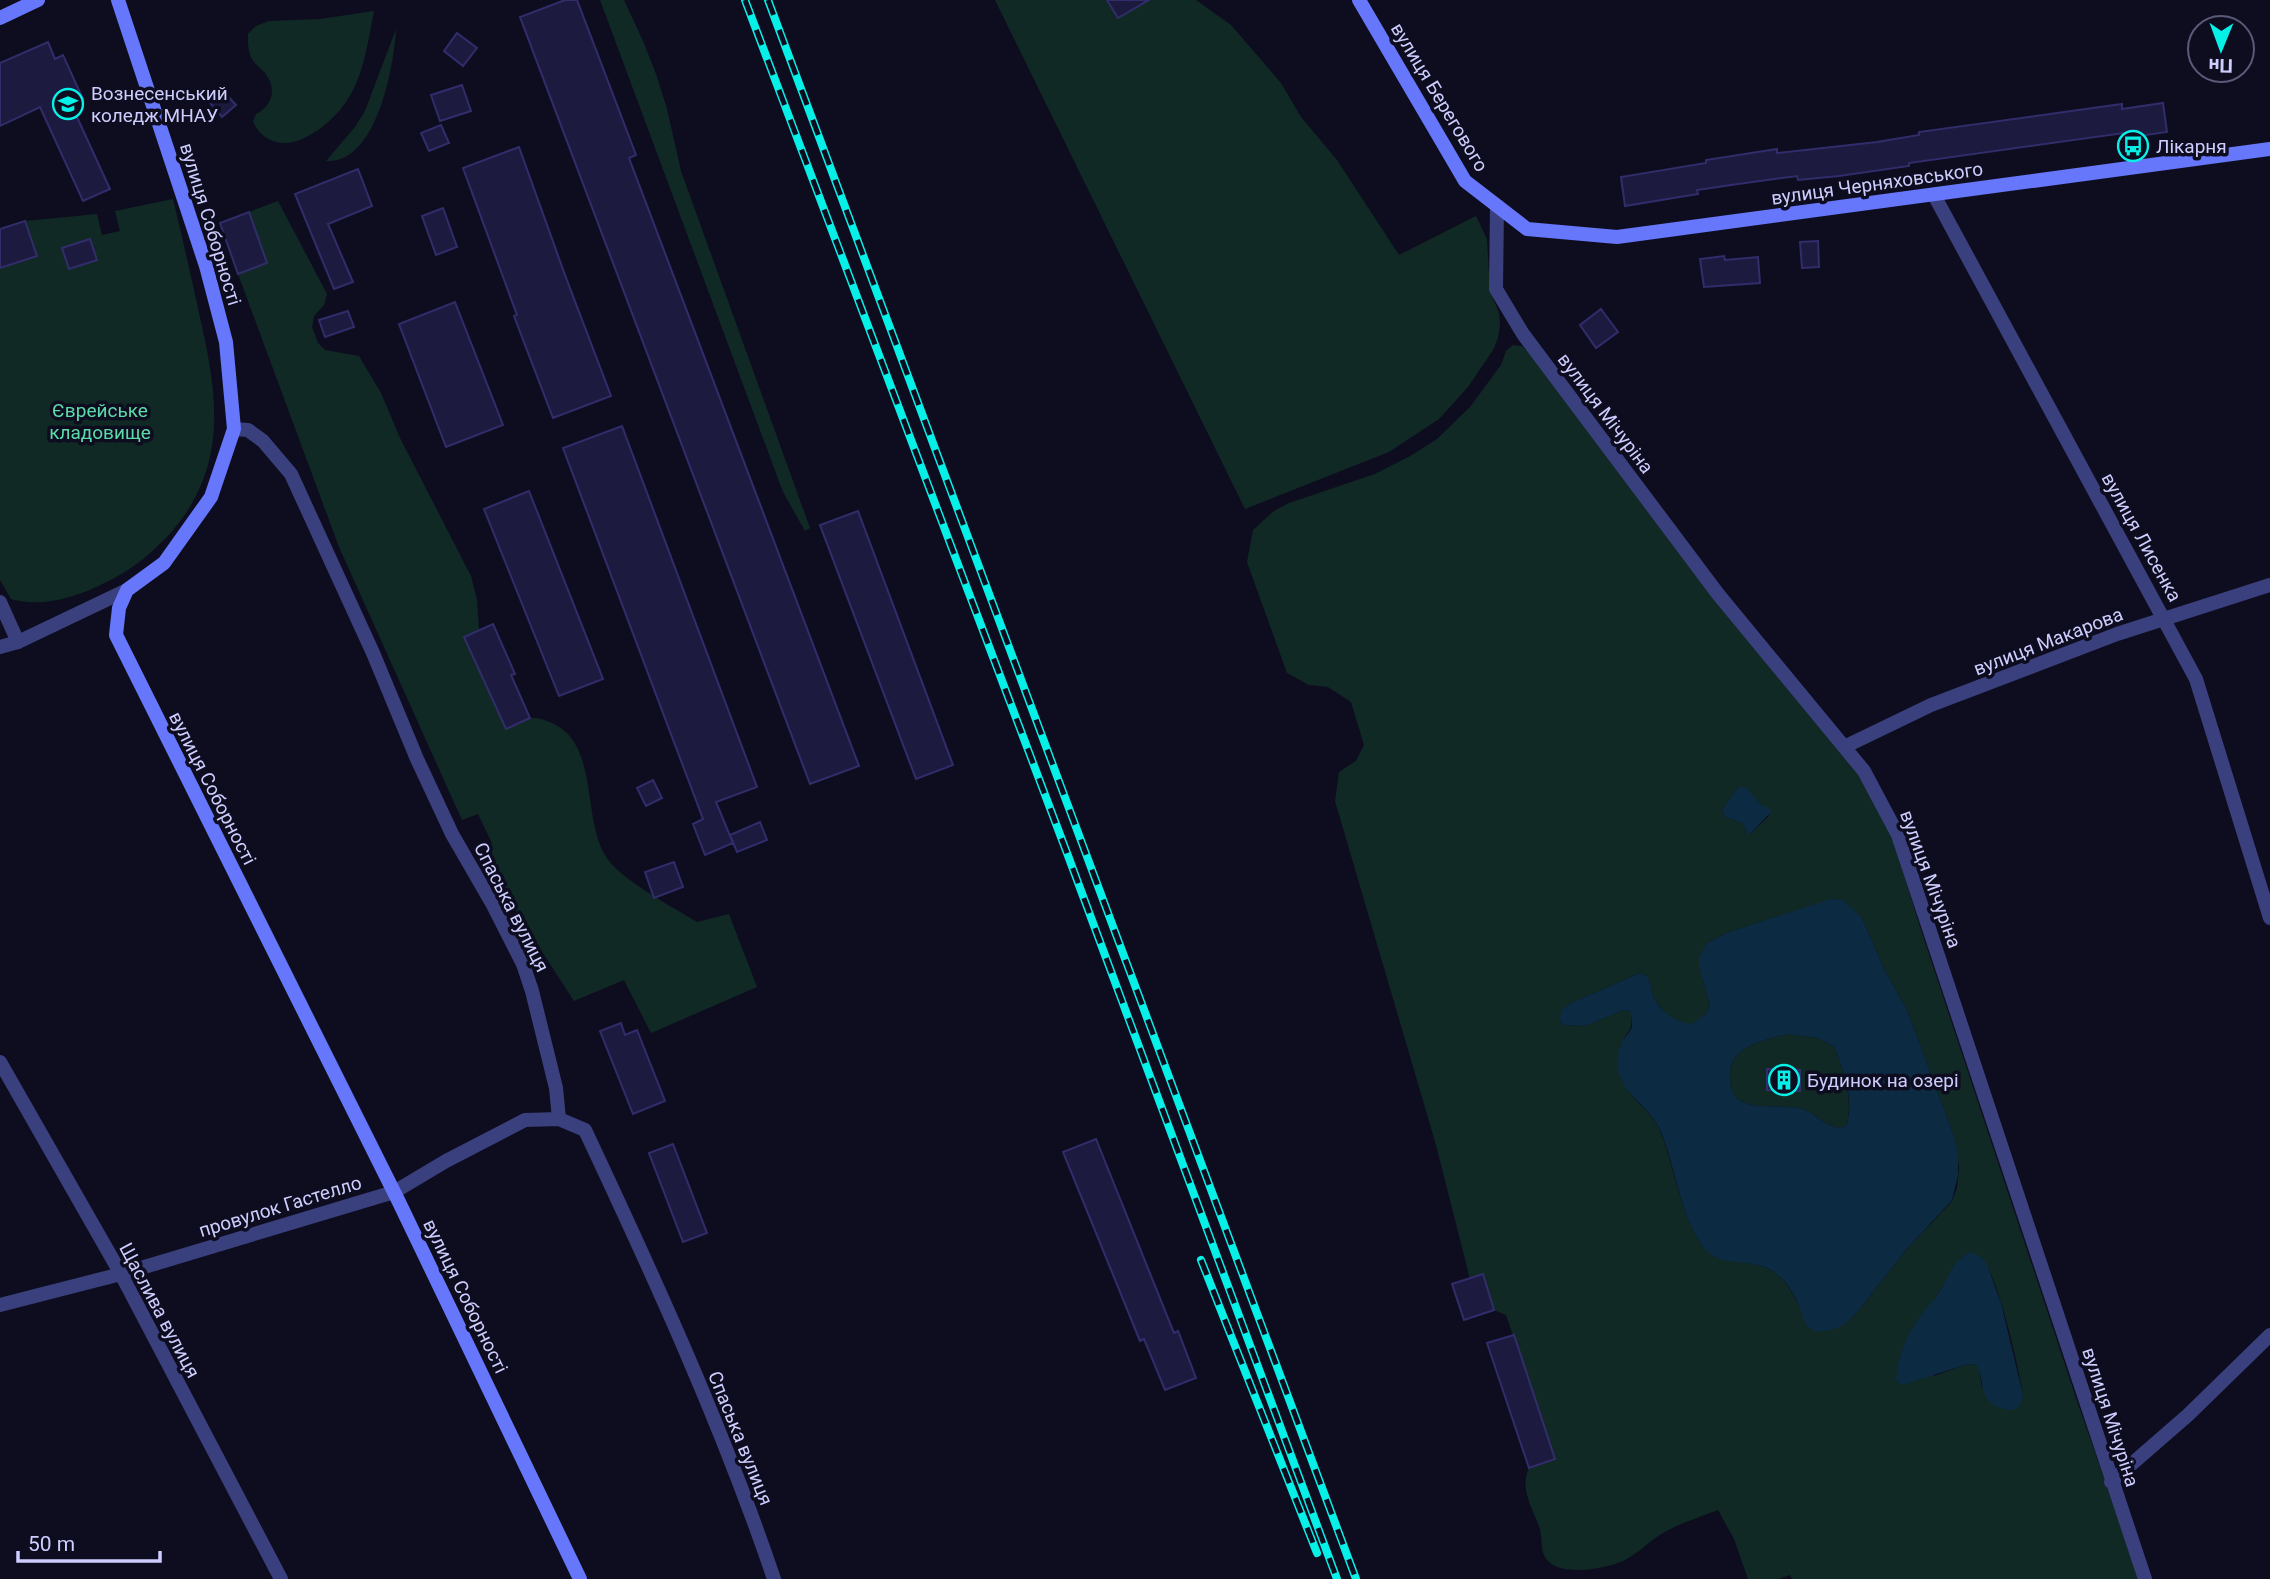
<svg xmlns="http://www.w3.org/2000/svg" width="2270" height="1579" viewBox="0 0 2270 1579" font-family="Roboto,sans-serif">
<rect width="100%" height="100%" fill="#0e0d20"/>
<path fill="#102925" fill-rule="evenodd" d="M600 0H624L643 41 656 74 667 109 681 171 810 528 805 531 783 492Z
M995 0H1196L1231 25 1281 83 1301 117 1337 160 1399 255 1476 216 1487 239 1490 291 1499 313 1500 325 1498 338 1493 350 1468 387 1439 419 1389 452 1245 509Z
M374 11C365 57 361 98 322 127 310 136 296 144 282 143 269 142 257 133 253 121L256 114C273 106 277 88 265 73 260 67 254 64 251 57 248 50 248 42 248 34L256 26 269 21 320 19Z
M396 29C394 66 377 164 326 161L355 127 365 111Z
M173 199C182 237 191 275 199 313 218 396 230 468 167 537 152 552 136 566 118 576 85 594 48 609 11 599L0 580V267L36 256 25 221 97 214 102 235 120 231 115 211Z
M278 201 327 294 324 305 314 316 312 327 318 343 325 350 359 356 381 393 400 438 471 576 477 600 479 630 464 637 506 729C513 726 522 720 530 718 539 717 549 722 556 725 600 749 581 825 609 861 627 883 671 906 697 922L729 914 757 987 651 1033 624 980 574 1001 476 850 492 843 478 814 462 820 339 547 238 274 267 263 249 212Z
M1513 345 1522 346 1530 354 1863 779 1892 837 1921 930 2075 1395 2139 1579H1792L1790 1575 1779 1579H1748L1734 1539 1718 1510C1700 1517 1680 1523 1663 1533 1649 1541 1638 1554 1623 1561 1605 1569 1554 1579 1544 1555 1541 1548 1542 1537 1540 1529 1533 1508 1519 1490 1529 1468L1555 1458 1506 1315 1494 1310 1483 1275 1470 1279 1436 1145 1335 801 1339 772 1356 761 1364 745 1351 702 1328 687 1309 685 1287 673 1247 562 1253 530 1274 511 1289 503 1375 474 1412 455 1437 439 1470 407 1501 365 1506 351ZM1738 787 1752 795 1769 816 1750 834H1747L1743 823 1725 817 1722 810ZM1833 899 1862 918 1884 969 1907 1010 1954 1136 1959 1167 1957 1188 1952 1201 1905 1251 1859 1310 1845 1324 1800 1308C1783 1273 1773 1265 1735 1261 1726 1260 1716 1259 1710 1253 1681 1228 1675 1163 1659 1129 1652 1112 1632 1100 1626 1086 1623 1078 1625 1048 1624 1038 1632 1028 1633 1023 1630 1011L1624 1010 1585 1026 1564 1025 1560 1021 1569 1004 1640 973 1647 976C1651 983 1651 991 1654 998 1661 1012 1677 1023 1691 1025L1706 1014 1710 1005 1699 966 1707 943 1729 932ZM1981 1257C1999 1278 2018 1365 2023 1395L1982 1387 1979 1369 1975 1364 1965 1365 1934 1376 1932 1303 1955 1267Z
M1788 1034 1818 1038 1834 1047C1844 1070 1854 1101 1846 1126 1830 1133 1817 1113 1802 1109 1786 1104 1750 1110 1738 1099 1732 1095 1731 1086 1730 1079 1728 1045 1763 1041 1788 1034Z"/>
<path fill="#0d2a43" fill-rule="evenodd" d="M1738 787H1746L1763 807H1769L1771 812 1750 834H1747L1743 823 1725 817 1722 810Z
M1831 899 1843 900 1862 918 1884 969 1907 1010 1954 1136 1958 1154V1175L1952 1200 1905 1251 1859 1310 1845 1324 1835 1329 1816 1332C1815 1331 1808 1327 1807 1326 1804 1322 1803 1315 1801 1311 1796 1298 1789 1284 1778 1275 1757 1256 1726 1269 1708 1252 1680 1224 1676 1163 1659 1128 1649 1107 1624 1094 1618 1072 1616 1062 1619 1049 1623 1040 1626 1036 1630 1032 1632 1027 1633 1022 1631 1016 1630 1011L1624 1010 1585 1026 1564 1025 1560 1021 1561 1011 1569 1004 1640 973 1647 976C1651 983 1651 991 1654 998 1661 1012 1677 1023 1691 1024L1706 1014 1710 1005 1699 967V957L1707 943 1729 932ZM1788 1034 1818 1038 1834 1047C1844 1070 1855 1102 1846 1126 1830 1133 1817 1113 1802 1109 1786 1104 1750 1110 1738 1099 1732 1095 1731 1086 1730 1079 1728 1045 1763 1041 1788 1034Z
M1971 1252 1981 1257 1986 1262 2001 1303 2023 1395C2022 1401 2021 1406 2015 1409 2009 1411 2004 1409 1998 1407 1976 1397 1987 1379 1975 1364L1965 1365 1902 1385 1896 1381C1898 1357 1906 1335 1921 1315 1926 1308 1933 1302 1938 1294 1947 1280 1954 1258 1971 1252Z"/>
<path fill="#1d1a40" stroke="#312d6b" stroke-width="2" d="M565 0H577L636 155 629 158 859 766 810 784 520 17Z
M1107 0H1149L1118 18Z
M457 33 477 48 463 66 444 51Z
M48 42 55 59 63 55 83 99 71 104 110 189 83 201 40 107 0 126V63Z
M462 85 471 111 440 121 431 95Z
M223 91 236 105 222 117 210 103Z
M2163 103 2167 132 2139 136 2138 131 1909 163V166L1839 176 1798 180 1797 176 1738 184 1697 190 1698 194 1625 206 1621 177 1706 163V160L1777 149V153L1877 142 1919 135V132L2122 104V109Z
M441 125 449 143 429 151 421 133Z
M519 147 565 275 611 396 553 418 514 316 517 315 463 168Z
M358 169 372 206 328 224 353 282 334 289 295 194Z
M443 208 457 247 436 255 422 216Z
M249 212 267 263 238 274 220 223Z
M25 221 37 256 0 268V229Z
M90 239 97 260 69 269 62 248Z
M1818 241 1819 267 1802 268 1800 242Z
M1724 256 1725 260 1758 257 1760 283 1704 287 1700 259Z
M455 302 503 425 446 447 399 324Z
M1601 309 1618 332 1596 348 1580 325Z
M348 311 354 327 325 337 319 320Z
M622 426 757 787 716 802 733 843 705 855 693 824 703 819 563 448Z
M529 491 603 679 559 696 484 509Z
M858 511 953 765 916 779 820 525Z
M493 624 515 674 511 675 530 718 506 729 464 637Z
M653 780 662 798 646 806 637 788Z
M760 822 767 840 737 852 730 835Z
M674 862 683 887 654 898 645 872Z
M621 1023 625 1035 637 1030 665 1101 633 1114 600 1031Z
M1767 1069 1800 1070V1091L1767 1090Z
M1096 1139 1174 1333 1178 1331 1196 1378 1165 1390 1144 1339 1140 1341 1063 1152Z
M673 1144 707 1233 683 1242 649 1153Z
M1483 1274 1494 1310 1464 1320 1452 1284Z
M1514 1335 1555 1459 1529 1468 1487 1343Z"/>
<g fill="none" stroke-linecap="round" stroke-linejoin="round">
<path stroke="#3a407d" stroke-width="14" d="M1934 195 2196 679 2270 918
M1497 206 1496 289 1523 334 1718 594 1864 771 1898 835 2145 1579
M234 429 248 430 263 441 291 474 373 653 417 759 452 834 493 905 523 964 532 991 556 1088 559 1119 585 1130C654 1277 722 1425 774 1579
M0 602 18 642
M0 647 18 642 127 590
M1844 747 1931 705 2117 634 2270 585
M0 1062 121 1274 281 1579
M0 1305 121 1274 394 1192 446 1161 525 1120 559 1119
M2111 1482 2188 1415 2270 1335"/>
<path stroke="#6777fb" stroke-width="14" d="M118 0 206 266 226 342 234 429 211 497 164 563 127 590 119 608 116 635 398 1200 580 1579
M1359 0 1465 181 1527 229 1617 237 2270 149
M0 18 38 0"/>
<g stroke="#07f0e8" stroke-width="8">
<path id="rail" d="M745 0 1067 853 1337 1579
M768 0 1356 1579
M1201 1260 1317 1553"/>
</g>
<use href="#rail" stroke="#0e0d20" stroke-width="5" stroke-dasharray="16" stroke-linecap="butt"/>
</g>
<defs>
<g id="university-ring" transform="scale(1.575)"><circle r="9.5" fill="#0e0d20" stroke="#07f0e8" stroke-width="1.5"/><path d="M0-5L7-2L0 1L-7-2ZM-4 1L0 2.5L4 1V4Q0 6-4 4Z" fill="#07f0e8"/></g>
<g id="bus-ring" transform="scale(1.575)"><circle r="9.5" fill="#0e0d20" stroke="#07f0e8" stroke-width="1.5"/><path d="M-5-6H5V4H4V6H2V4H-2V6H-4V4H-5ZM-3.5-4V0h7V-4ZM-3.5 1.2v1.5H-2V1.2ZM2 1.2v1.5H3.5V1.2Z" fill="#07f0e8"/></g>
<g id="building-ring" transform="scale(1.575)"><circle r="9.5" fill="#0e0d20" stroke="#07f0e8" stroke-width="1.5"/><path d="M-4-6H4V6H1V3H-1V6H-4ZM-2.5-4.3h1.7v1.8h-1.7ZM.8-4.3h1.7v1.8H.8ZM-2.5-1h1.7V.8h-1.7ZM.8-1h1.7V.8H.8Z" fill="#07f0e8"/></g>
</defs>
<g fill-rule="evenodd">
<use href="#university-ring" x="68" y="104"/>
<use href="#bus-ring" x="2133" y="146"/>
<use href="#building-ring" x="1784" y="1080"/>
</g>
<g text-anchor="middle" stroke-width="7" stroke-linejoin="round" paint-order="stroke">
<g font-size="19" fill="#cdcefe" stroke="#0e0d20" text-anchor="start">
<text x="91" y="100">Вознесенський<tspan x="91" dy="22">коледж МНАУ</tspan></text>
<text x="2156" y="153">Лікарня</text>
<text x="1807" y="1087">Будинок на озері</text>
</g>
<g font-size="19" fill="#cdcefe" stroke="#0e0d20">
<text transform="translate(1440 97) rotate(59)" y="7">вулиця Берегового</text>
<text transform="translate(1877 183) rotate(-8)" y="7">вулиця Черняховського</text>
<text transform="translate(211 224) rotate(73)" y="7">вулиця Соборності</text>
<text transform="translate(1606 413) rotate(53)" y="7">вулиця Мічуріна</text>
<text transform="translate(2142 537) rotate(61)" y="7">вулиця Лисенка</text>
<text transform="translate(2048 641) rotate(-21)" y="7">вулиця Макарова</text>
<text transform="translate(213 788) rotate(63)" y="7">вулиця Соборності</text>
<text transform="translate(1931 879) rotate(70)" y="7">вулиця Мічуріна</text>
<text transform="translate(512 907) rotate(63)" y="7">Спаська вулиця</text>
<text transform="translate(280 1206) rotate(-17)" y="7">провулок Гастелло</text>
<text transform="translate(466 1296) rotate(64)" y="7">вулиця Соборності</text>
<text transform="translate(160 1310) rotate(62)" y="7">Щаслива вулиця</text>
<text transform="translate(2111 1417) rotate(72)" y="7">вулиця Мічуріна</text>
<text transform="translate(741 1438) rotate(68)" y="7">Спаська вулиця</text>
</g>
<g font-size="19" fill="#5cdbaa" stroke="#0e0d20">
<text x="100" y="417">Єврейське<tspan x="100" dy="22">кладовище</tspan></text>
</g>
</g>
<g transform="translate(2221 49) rotate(181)"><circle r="33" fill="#0e0d20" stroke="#5a5a79" stroke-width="2"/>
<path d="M0-5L12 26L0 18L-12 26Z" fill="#07f0e8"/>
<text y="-10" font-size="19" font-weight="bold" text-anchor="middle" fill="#cdcefe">Пн</text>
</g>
<path d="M18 1551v10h142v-10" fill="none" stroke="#cdcefe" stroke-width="3.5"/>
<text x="28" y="1551" font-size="21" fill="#cdcefe" stroke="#0e0d20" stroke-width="5" paint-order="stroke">50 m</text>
</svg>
